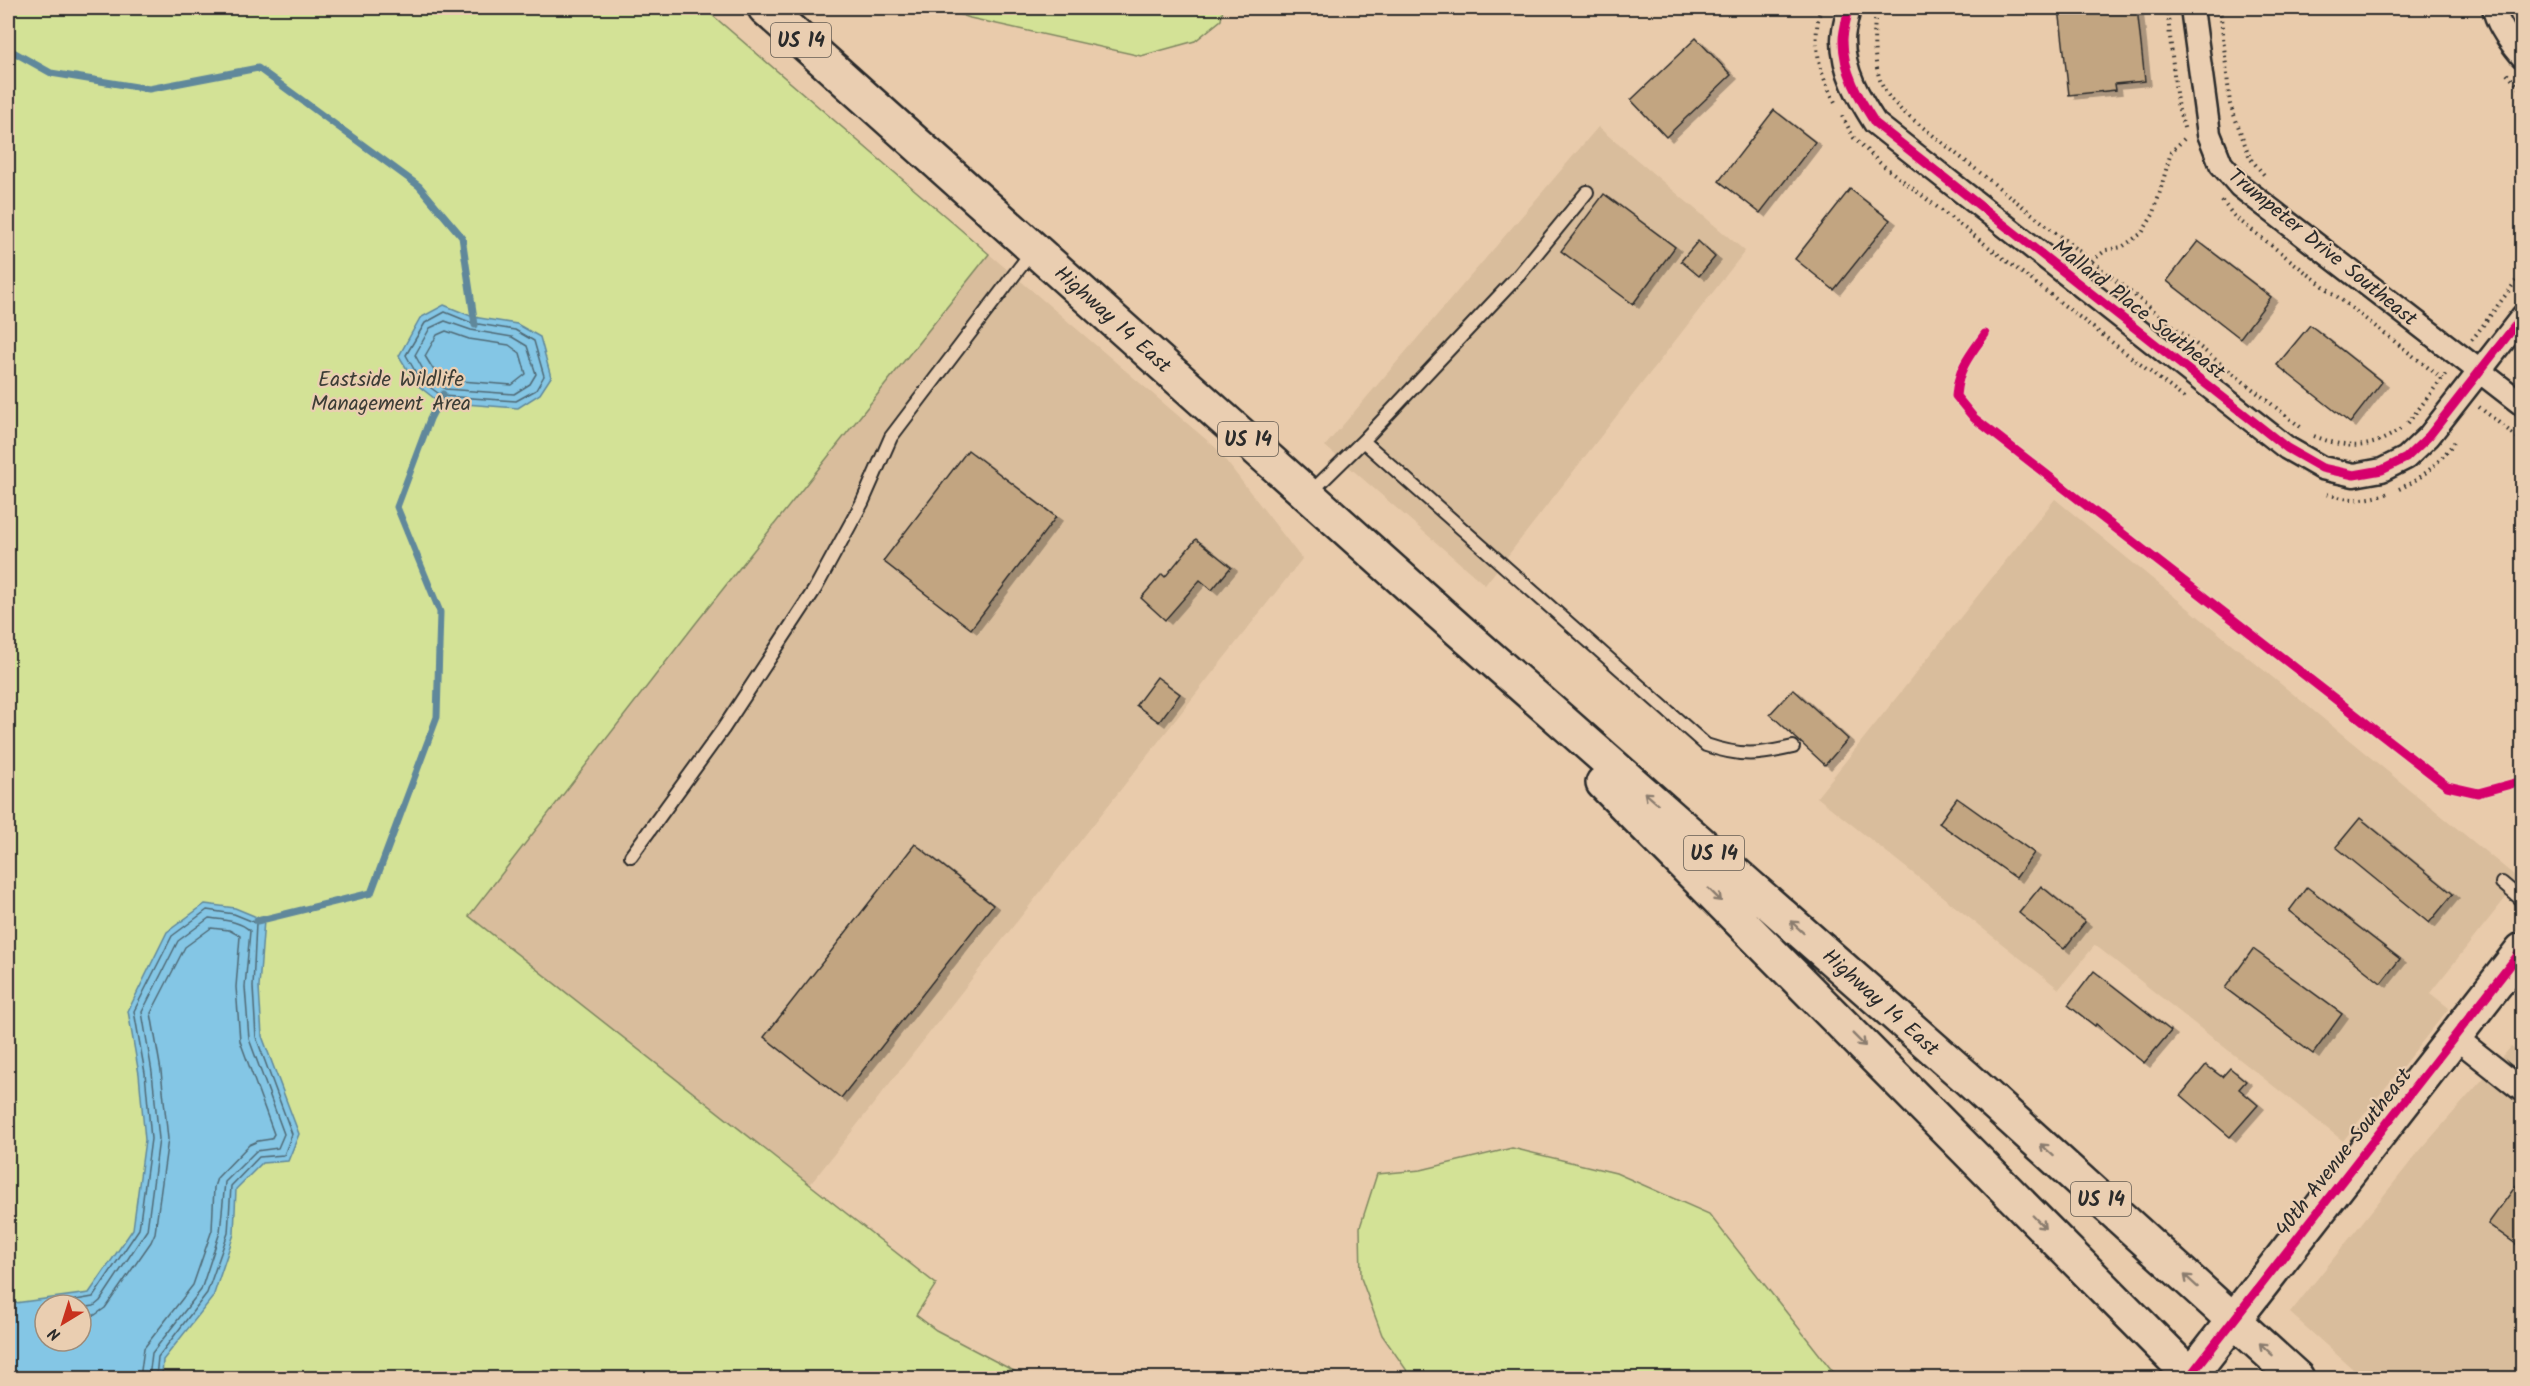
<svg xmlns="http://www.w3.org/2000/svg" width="2530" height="1386" viewBox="0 0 2530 1386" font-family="Kalam,sans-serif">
<defs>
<filter id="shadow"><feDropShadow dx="6" dy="4" stdDeviation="0" flood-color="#0004"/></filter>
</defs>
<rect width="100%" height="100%" fill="#e9cbab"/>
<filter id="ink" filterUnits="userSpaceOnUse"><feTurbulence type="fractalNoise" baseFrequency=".0167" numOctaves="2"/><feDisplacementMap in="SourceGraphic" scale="12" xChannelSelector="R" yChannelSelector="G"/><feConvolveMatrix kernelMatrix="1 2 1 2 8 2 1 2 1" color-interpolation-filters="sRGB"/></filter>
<g filter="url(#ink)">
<path fill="#d9bd9c" d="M1598 127 1745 251 1485 585 1325 446Z
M989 254 1216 448 1302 559 809 1186 469 916 696 623Z
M2055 499 2520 880 2430 993 2449 1008 2343 1141 2095 945 2059 989 1817 797Z
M2511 1047 2522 1056V1378H2363L2290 1313 2416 1155Z"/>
<path fill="#d3e296" stroke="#7f8660" stroke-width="1.5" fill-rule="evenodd" d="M8 8H704L989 254 696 623 469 916 936 1284 916 1315 936 1330 1014 1371 1024 1378H8ZM45 1305H81V1341H45Z
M942 8H1223L1221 20 1195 41 1141 56 970 18Z
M1512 1148 1616 1173 1709 1214 1838 1378H1412L1382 1335 1361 1278 1360 1227 1377 1174 1421 1170Z"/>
<path fill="#84c6e5" stroke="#60889b" stroke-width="1.5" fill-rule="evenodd" d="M444 305 473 317 517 324 540 337 551 377 540 394 518 408 439 402 416 384 399 356 420 318Z
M205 904 235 908 264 920 259 987 262 1036 299 1134 288 1161 262 1163 236 1189 234 1234 213 1297 163 1360 162 1378H8V1304L89 1293 133 1229 145 1140 139 1074 128 1011 167 932ZM45 1305H81V1341H45Z"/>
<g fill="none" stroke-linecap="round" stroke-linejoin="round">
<path stroke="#4f6975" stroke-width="1.5" d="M445 312 472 323 515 330 534 341 544 376 536 390 516 401 442 396 420 380 406 355 425 323Z
M445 321 471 330 512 337 527 346 536 374 530 384 514 394 445 389 426 375 415 355 430 328Z
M446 331 469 339 509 345 520 353 526 374 512 385 448 380 433 369 425 356 437 335Z
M47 1305 93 1297 139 1229 151 1139 145 1073 134 1011 172 936 207 910 234 914 256 923 253 987 256 1037 292 1134 284 1155 259 1157 231 1186 228 1233 207 1293 158 1357 156 1378
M81 1308 94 1306 100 1301 147 1230 159 1139 152 1072 142 1012 178 941 209 918C223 920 241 921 250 931L245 987 249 1039 284 1134 278 1148 256 1151 225 1182 220 1232 201 1290 152 1353 149 1378
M81 1317 95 1315 105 1308 151 1242 155 1233 168 1139 161 1071 151 1013 185 947 211 928 229 930 240 936 236 987 240 1041 274 1134 271 1139 258 1141 249 1145 217 1178 214 1187 212 1230 193 1285 144 1348 140 1378"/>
<path stroke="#60889b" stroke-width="7" d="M8 49 51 73 149 89 258 68 419 186 462 237 475 325
M257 921 371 893 437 717 440 612 397 507 430 419 443 394"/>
</g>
<path fill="#c2a581" stroke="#2b2b2b" stroke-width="1.5" filter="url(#shadow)" d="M2059 8H2137L2145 81 2115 84 2116 90 2069 95Z
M1696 38 1731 75 1666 137 1631 100Z
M1774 110 1815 142 1760 213 1719 181Z
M1850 189 1890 220 1834 290 1795 259Z
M1604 194 1675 247 1633 304 1561 251Z
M1698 241 1715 257 1699 276 1681 261Z
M2198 241 2271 297 2240 338 2167 281Z
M2310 325 2382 382 2350 423 2277 365Z
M968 450 1056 517 971 629 883 561Z
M1196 539 1231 567 1212 590 1200 580 1165 620 1141 598 1162 574 1165 577Z
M1157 677 1180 694 1159 722 1136 705Z
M1793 689 1848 739 1825 765 1770 714Z
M1957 798 2034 853 2016 878 1939 823Z
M2360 818 2453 894 2429 923 2336 847Z
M915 844 993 905 841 1098 764 1037Z
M2041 886 2085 922 2064 949 2019 913Z
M2307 887 2400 959 2381 983 2289 911Z
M2253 949 2342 1014 2313 1054 2225 988Z
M2094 971 2171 1031 2144 1063 2096 1024 2095 1026 2068 1005Z
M2206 1065 2222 1077 2230 1068 2246 1081 2239 1089 2258 1105 2230 1137 2181 1095Z
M2523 1176V1249L2488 1224Z"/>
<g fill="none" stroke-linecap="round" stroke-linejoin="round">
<g stroke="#2b2b2b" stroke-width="16">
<path id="lane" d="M1363 441 1706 745C1741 757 1758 755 1793 747
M1310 493 1363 441 1519 275 1587 192
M631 856 723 729 815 589 862 503 891 437 1033 250
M2502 883 2522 900"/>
</g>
<g stroke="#2b2b2b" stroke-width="27">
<path id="street" d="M1849 8C1847 18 1843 30 1843 40 1843 72 1859 98 1875 123L2287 448 2322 468 2354 475 2382 470 2406 458 2429 436 2522 317
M2192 8 2209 134 2221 164 2240 186 2522 404
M2494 8C2497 25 2511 43 2522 56
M2455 1037 2522 1090"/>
</g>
<g stroke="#2b2b2b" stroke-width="38">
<path id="secondary" d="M2190 1376 2522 950"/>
</g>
<g stroke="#2b2b2b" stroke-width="38">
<path id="primary" d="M765 8 1460 631 1967 1078 2297 1378
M1603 783 2193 1378"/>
</g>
<path stroke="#2b2b2b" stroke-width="4" stroke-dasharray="1.5 4.5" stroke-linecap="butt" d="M1821 8C1811 40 1819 73 1835 102
M1877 8C1872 30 1873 71 1885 91 1889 98 1896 104 1901 110L2303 429
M2167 8 2177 103 2185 131
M2220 8 2230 104 2250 158 2265 176
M2520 8 2522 12
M2507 74 2522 90
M1842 116 1854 138 1880 163 2184 398
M2222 201 2235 217 2444 380
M2092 261 2106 250 2122 247 2142 233 2154 213 2171 152 2186 137
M2472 340 2522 273
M2479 407 2522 441
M2408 423 2447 372
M2314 436C2349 450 2371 450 2402 428
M2399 489C2423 478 2440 462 2456 440
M2327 494C2350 501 2366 501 2389 493"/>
<use href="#lane" stroke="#eaceb1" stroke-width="12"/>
<use href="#street" stroke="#eaceb1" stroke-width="22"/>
<use href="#secondary" stroke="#eaceb1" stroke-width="33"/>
<use href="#primary" stroke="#eaceb1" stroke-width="33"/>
<g stroke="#eaceb1" stroke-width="13">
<path id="cycleway" d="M1849 8C1847 18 1843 30 1843 40 1843 72 1859 98 1875 123L2287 448 2322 468 2354 475 2382 470 2406 458 2429 436 2522 317
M1985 334C1969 356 1958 369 1956 396L1974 418 2447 786 2478 793 2522 781
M2190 1376 2522 950"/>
</g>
<use href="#cycleway" stroke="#d6006c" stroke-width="9"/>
</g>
<defs><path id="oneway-shaft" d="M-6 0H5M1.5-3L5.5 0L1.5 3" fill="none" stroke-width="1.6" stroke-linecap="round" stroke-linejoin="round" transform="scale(1.5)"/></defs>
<g stroke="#8a7c6e">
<use href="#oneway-shaft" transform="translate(1651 798) rotate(-139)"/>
<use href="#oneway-shaft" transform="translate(1715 895) rotate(45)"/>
<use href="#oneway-shaft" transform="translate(1797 927) rotate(-138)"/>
<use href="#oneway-shaft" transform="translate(1859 1040) rotate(45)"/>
<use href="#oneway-shaft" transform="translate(2047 1150) rotate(-138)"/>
<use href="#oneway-shaft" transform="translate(2039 1222) rotate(46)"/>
<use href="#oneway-shaft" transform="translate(2191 1281) rotate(-138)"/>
<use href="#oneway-shaft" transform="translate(2266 1349) rotate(-137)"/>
</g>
</g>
<g text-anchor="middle" stroke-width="4.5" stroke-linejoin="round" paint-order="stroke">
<g fill="#eaceb1" stroke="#645c53" stroke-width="1.5">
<rect x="771" y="23" width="60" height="34" rx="4.5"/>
<rect x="1218" y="422" width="60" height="34" rx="4.5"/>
<rect x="1684" y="836" width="60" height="34" rx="4.5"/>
<rect x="2071" y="1182" width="60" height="34" rx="4.5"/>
</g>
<g font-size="20" font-weight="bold" fill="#2b2b2b">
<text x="801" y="47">US 14</text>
<text x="1248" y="446">US 14</text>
<text x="1714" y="860">US 14</text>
<text x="2101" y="1206">US 14</text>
</g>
<g font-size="21" fill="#2b2b2b" stroke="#eaceb1">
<text transform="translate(2323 247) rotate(39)" y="7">Trumpeter Drive Southeast</text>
<text transform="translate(2139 309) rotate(38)" y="7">Mallard Place Southeast</text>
<text transform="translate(1113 319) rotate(42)" y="7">Highway 14 East</text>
<text transform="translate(1881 1002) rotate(42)" y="7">Highway 14 East</text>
<text transform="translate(2343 1152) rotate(-52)" y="7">40th Avenue Southeast</text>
</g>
<g font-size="21" fill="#3c3d36" stroke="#eaceb1">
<text x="391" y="386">Eastside Wildlife<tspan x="391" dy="24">Management Area</tspan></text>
</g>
</g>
<rect width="2530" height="1386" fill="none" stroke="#eaceb1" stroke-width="30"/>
<rect x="15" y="15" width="2500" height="1356" fill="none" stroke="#2b2b2b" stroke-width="2" filter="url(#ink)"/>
<g transform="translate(63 1323) rotate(218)"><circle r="28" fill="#eaceb1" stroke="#9e8d7b" stroke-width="1.5"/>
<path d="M0-4.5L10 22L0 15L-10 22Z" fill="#c8321e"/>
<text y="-9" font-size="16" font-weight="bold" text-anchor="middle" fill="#2b2b2b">N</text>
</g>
</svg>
